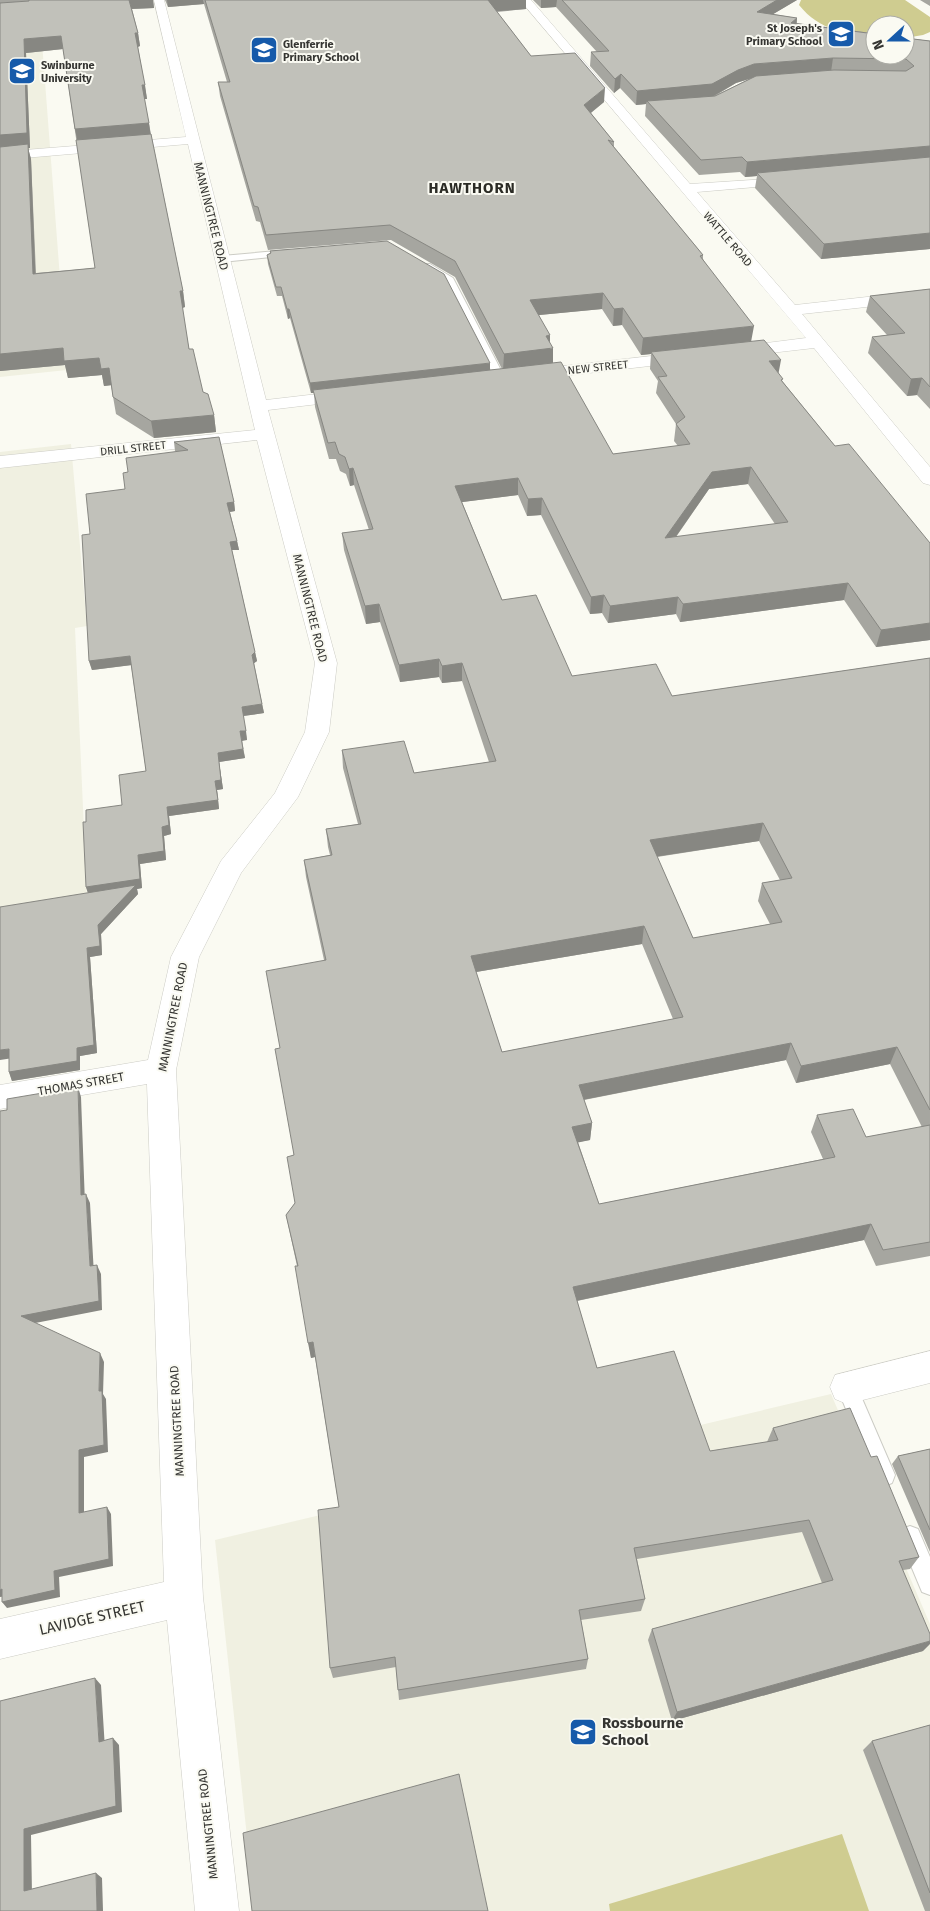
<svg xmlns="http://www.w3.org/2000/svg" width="930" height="1911" viewBox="0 0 930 1911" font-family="'Fira Sans',sans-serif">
<rect width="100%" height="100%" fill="#fafaf2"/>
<path fill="#f0f0e1" d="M0 0 41 29 67 370 0 377Z
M71 444 87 626 75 628 87 898 0 911V452Z
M831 1394 930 1624V1911H255L215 1540Z"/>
<path fill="#cfcc90" d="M801 0H905L930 17V32L923 35 905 38V25H875V40C844 32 820 31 799 5Z
M842 1834 869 1911H610L609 1904Z"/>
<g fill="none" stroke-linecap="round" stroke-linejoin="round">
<g stroke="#ccccc5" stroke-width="2">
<path id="lane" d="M288 250 291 251V255L222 262 217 259 222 256Z
M424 264H430L453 278 505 378 504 380 500 381 495 378 446 282 424 268Z
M847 1377 854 1380 895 1475 892 1483 884 1486 876 1483 837 1387 840 1380Z
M910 1526 918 1529 930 1557V1595L922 1592 899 1537 902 1529Z"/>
</g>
<g stroke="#ccccc5" stroke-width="1">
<path id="street" d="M154 0H164L266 400 352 390 358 391 361 395 358 399 352 400 268 410 337 663 329 732 298 797 241 873 199 957 176 1070 203 1597 239 1911H195L167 1620 0 1659V1619L164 1582 147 1084 0 1109V1085L148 1060 171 957 221 861 275 793 305 732 315 663 257 440 0 468V456L255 430 188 144 0 160V152L186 137Z
M520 0H531L690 184 797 177 799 180 792 184 697 192 795 305 930 290V300L802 314 930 467V485L923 483 814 348 735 357 729 356 726 352 729 348 735 347 806 338Z
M687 352 693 353 696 357 693 361 528 380 522 379 519 375 522 371 528 370Z
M930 1351V1383L847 1404 835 1399 830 1387 835 1375Z"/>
</g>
<use href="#lane" fill="#fff" fill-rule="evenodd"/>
<use href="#street" fill="#fff" fill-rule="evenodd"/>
</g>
<path fill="#a6a6a0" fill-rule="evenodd" d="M0 0H153L154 8 132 9 138 33 140 46 138 47 147 99H144L151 134 183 291 185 307 182 308 189 349 203 392 214 415 216 432 154 438 116 414 111 385 104 386 102 375 68 378 65 365 0 371ZM63 49 95 268 36 273 31 159 28 148H30L26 53Z
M165 0H526V9L497 12 531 56 604 102 591 113 614 142V147L703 255V259L751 341 778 373 783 382 835 446 930 543V640L876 647 844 600 680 622 676 614 608 623 602 613 590 614 541 515 527 516 518 495 462 502 502 600 572 676 672 696 930 658V1256L876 1266 864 1240 577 1301 597 1368 710 1451 767 1442 773 1428 871 1457 919 1557 910 1569 903 1570 923 1651 672 1721 648 1640 652 1629 822 1583 802 1532 637 1559 645 1599 641 1611 581 1620 588 1659 586 1669 399 1700 396 1667 333 1678 330 1668 339 1507 315 1357 311 1358 297 1266 286 1215 295 1203 294 1156 280 1048 324 960 306 877 304 860 330 855 328 847 326 829 358 824 343 768 342 750 414 773 489 762 462 681 442 683 439 677 400 682 380 622 366 624 344 550 342 533 369 530 354 485 350 486 346 474 340 471 336 459H329L315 407 314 393H311L290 318 288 319 282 296H277L268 264 267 255 270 253V251L490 370 502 369 455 277 391 240 268 250 260 222 256 221 220 96 218 82H227L204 4 168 7ZM602 309 613 326 622 325 641 355 651 354 650 369 658 381 656 393 676 424 674 441 678 446 613 454 553 363 539 315ZM748 484 775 524 676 537 709 489ZM759 841 780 880 762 883 758 901 770 924 693 938 657 857ZM642 944 673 1019 502 1052 476 972ZM786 1060 796 1083 890 1064 922 1127 866 1137 817 1115 811 1132 823 1159 599 1204 578 1142 590 1140 592 1123 584 1100Z
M533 0H797L773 14 797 18V23L930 41V249L821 259 755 188 757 176 745 177 740 172 699 175 645 116 646 104 636 105 620 88 614 93 590 66 591 52H597L556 7 541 8ZM749 79 715 96 736 83Z
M920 0H930V6Z
M930 289V409L917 395 907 396 868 353 872 337 887 335 866 312 870 296Z
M219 437 234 502 235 511 230 512 237 541 239 550H232L255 652 257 661 254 663 264 713 243 716 247 740H242L245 758 219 762 223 789 217 790 219 809 169 816 171 834 164 836 166 860 140 864 142 888 137 889 138 894 101 934 102 955 90 957 97 1053 80 1056V1070L12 1081 9 1072V1058L88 893 86 887V822L122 805 146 771 131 665 92 670 89 661 90 534 125 489 128 472 177 452 175 451 174 442Z
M930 1449V1552L892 1464 898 1456Z
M930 1725V1911H925L863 1750 872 1741Z"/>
<path fill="#878782" d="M129 0H153L154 8 130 9Z
M167 0H203L204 4 168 7Z
M487 0H526V9L487 12Z
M541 0H557L556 7 541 8Z
M777 0H797L755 25 757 12Z
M797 18 795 32 791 23Z
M135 33H138L140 46 137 47Z
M61 36 63 49 26 53 30 148H28L31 159 36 290 0 150V135L24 39Z
M833 58 831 72 752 78 736 83 710 98 647 101 646 104 636 105 637 91 738 70 754 64Z
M621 74 620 88 614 93 615 79Z
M142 85H145L147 99H144Z
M605 88 604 102 583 119 584 105Z
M149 123 151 138 78 144 75 129Z
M930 146V161L757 173V176L745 177 747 162Z
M930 233V249L821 259 824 244Z
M180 291H183L185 307 182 308Z
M603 293 602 309 529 316 530 300Z
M623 308 622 325 613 326 614 309Z
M287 309H289L290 318 288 319Z
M754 326 751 342 651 352V354L641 355 643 338Z
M550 335V349L553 348V365L503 371 504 354 546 336Z
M63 348 99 358 109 368 113 385 104 386 102 375 68 378 65 365 0 371V354Z
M781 360 778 376 769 361Z
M490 363V372L313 390 314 393H311L310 383Z
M922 378 917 395 907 396 911 379Z
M214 415 216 432 154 438 151 421Z
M751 467 748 484 709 489 663 555 665 538 712 472Z
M353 468 354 485 350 486 349 469Z
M518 478V495L455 503V486Z
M542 498 541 515 527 516 528 499Z
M234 502 235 511 229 512 227 503Z
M237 541 239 550H231L230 542Z
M848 583 844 600 680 622 683 604Z
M604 595 602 613 590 614 591 597Z
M678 597 676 614 608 623 610 606Z
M379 604 380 622 366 624 365 606Z
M930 623V640L876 647 881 630Z
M255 652 257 661 253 664 252 655Z
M130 656 132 665 92 670 89 661Z
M439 659V677L400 682 399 665Z
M462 663V681L442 683V666Z
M262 704 264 713 243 716 242 707Z
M240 731H246L247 740 242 741Z
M243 749 245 758 219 762 223 789 217 790 219 809 169 816 171 834 164 836 166 860 140 864 142 888 137 889 138 894 101 934 102 955 90 957 97 1053 80 1056V1070L12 1081 9 1072 77 1048 87 948 89 896 86 887 138 855 162 827 167 807 215 781 218 753Z
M763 823 759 841 647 858 650 840Z
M644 926 642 944 470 973 471 956Z
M791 1043 786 1060 577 1101 579 1085Z
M897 1047 890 1064 796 1083 801 1066Z
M9 1049 13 1058 0 1060V1050Z
M78 1087 81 1097 85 1204 81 1195Z
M592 1123 590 1140 571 1144 572 1127Z
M86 1194 90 1203 94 1275 90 1266Z
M871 1224 864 1240 571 1302 573 1287Z
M97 1265 101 1274 102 1310 25 1325 21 1316Z
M313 1342 315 1357 311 1358 308 1343Z
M100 1353 104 1362 103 1394 106 1399 108 1452 84 1457V1520L79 1513V1450L99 1391Z
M107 1507 111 1514 113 1566 59 1577 60 1597 7 1608 2 1602 54 1571Z
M2 1589 7 1596 0 1597V1590Z
M930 1641V1644L923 1651 672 1721 677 1712Z
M95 1678 101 1685 105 1749 99 1742Z
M113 1738 119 1745 122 1812 31 1835 32 1895 24 1891V1829Z
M96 1873 102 1878 103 1911H97Z"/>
<path fill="#c1c1ba" stroke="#878782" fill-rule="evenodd" d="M29 0H129L138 33H135L145 85H142L149 123 75 129 61 36 24 39 27 133 0 135V3L29 1Z
M205 0H488L531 56 575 53 605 88 584 105 614 142 608 140 703 255 700 256 754 326 643 338 623 308 614 309 603 293 530 300 550 335 546 336 553 348 504 354 455 261 390 225 266 235 258 207 254 206 218 82H230Z
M562 0H777L757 12 797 18 791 23 875 34V55H905V38L930 41V146L747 162 742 157 701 160 647 101 715 96 756 76 834 70 906 71 914 66 906 59 833 58 754 64 738 70 712 84 637 91 621 74 615 79 591 52 609 51Z
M151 134 183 291H180L189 349H193L203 392 208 394 214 415 151 421 113 397 109 368 101 369 99 358 64 361 63 348 0 354V147L28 144 33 274 95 268 76 140Z
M930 157V233L824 244 757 173Z
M387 241 444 274 490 363 310 383 289 309H287L281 287H276L267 255 271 253 270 251Z
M930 289V387L922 378 911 379 872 337 905 333 870 296Z
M764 340 781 360 769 361 783 379 781 380 835 446 849 444 930 543V623L881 630 848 583 683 604 678 597 610 606 604 595 591 597 542 498 528 499 518 478 455 486 502 600 536 595 572 676 656 664 672 696 930 658V1110L897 1047 801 1066 791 1043 579 1085 592 1123 572 1127 599 1204 835 1157 817 1115 853 1109 866 1137 930 1125V1242L883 1250 871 1224 573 1287 597 1368 674 1351 710 1451 778 1440 773 1428 850 1408 871 1457 877 1456 919 1557 899 1561 930 1634V1641L677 1712 652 1629 833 1580 809 1520 634 1548 645 1599 579 1610 588 1659 398 1690 395 1657 330 1668 318 1510 339 1507 313 1342 308 1343 295 1266H298L286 1215 295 1203 287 1157 294 1155 275 1049 280 1048 266 971 326 960 304 860 332 855 326 829 361 824 342 750 404 741 414 773 496 761 462 663 442 666 439 659 399 665 379 604 365 606 342 533 373 529 353 468 349 469 345 457 339 454 335 442 328 443 313 390 561 362 613 454 690 444 676 424 685 417 658 377 667 376 651 352ZM751 467 788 522 665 538 712 472ZM763 823 792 878 762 883 782 922 693 938 650 840ZM644 926 683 1017 502 1052 471 956Z
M219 437 234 502 227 503 237 541 230 542 255 652 252 655 262 704 242 707 246 731H240L243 749 218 753 221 780 215 781 218 800 167 807 169 825 162 827 164 851 138 855 140 879 86 887 83 822H86V810L122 805 119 775 146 771 130 656 89 661 82 535 90 534 86 494 125 489 123 473 128 472 126 458 188 450 174 442Z
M136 885 98 925 100 946 87 948 94 1045 77 1048V1061L9 1072V1049L0 1050V907Z
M78 1087 81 1195 86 1194 90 1266 97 1265 99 1301 21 1316 100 1353 99 1391H102L104 1445 79 1450V1513L107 1507 109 1559 54 1571 55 1590 2 1602V1589L0 1590V1111L7 1110V1099Z
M930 1449V1530L898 1456Z
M95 1678 99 1742 113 1738 116 1806 24 1829V1891L96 1873 97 1911H0V1701Z
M930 1725V1893L872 1741Z
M459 1774 488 1911H252L243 1833Z"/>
<defs>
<g id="school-square" transform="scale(1.4375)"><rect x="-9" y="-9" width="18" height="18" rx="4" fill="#165aaa" stroke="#fafaf2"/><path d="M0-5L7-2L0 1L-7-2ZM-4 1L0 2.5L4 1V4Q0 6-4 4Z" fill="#fff"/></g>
<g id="university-square" transform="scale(1.4375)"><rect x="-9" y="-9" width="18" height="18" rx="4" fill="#165aaa" stroke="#fafaf2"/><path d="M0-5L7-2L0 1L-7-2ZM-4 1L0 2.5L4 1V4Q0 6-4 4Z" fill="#fff"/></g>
</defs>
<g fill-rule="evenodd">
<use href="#school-square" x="841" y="34"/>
<use href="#school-square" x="264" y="50"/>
<use href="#university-square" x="22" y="71"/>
<use href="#school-square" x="583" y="1732"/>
</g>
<g text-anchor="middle" stroke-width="4" stroke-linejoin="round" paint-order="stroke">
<g font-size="11" font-weight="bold" fill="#353532" stroke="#fafaf2" text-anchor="start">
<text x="822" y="32" text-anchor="end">St Joseph's<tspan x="822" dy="13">Primary School</tspan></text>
<text x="283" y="48">Glenferrie<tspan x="283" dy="13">Primary School</tspan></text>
<text x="41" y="69">Swinburne<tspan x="41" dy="13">University</tspan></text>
</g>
<g font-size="11" fill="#353532" stroke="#fafaf2">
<text transform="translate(728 239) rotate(49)" y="4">WATTLE ROAD</text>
<text transform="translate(598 367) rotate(-6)" y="4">NEW STREET</text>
<text transform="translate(133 448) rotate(-6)" y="4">DRILL STREET</text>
</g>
<g font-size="12" fill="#353532" stroke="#fafaf2">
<text transform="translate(211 216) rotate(76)" y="4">MANNINGTREE ROAD</text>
<text transform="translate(310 608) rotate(76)" y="4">MANNINGTREE ROAD</text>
<text transform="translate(173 1017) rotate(-79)" y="4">MANNINGTREE ROAD</text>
<text transform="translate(81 1084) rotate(-10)" y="4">THOMAS STREET</text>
<text transform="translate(177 1421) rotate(-93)" y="4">MANNINGTREE ROAD</text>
<text transform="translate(208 1824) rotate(-96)" y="4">MANNINGTREE ROAD</text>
</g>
<g font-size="15" font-weight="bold" letter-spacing="1" fill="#2b2b25" stroke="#fafaf2">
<text x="472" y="193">HAWTHORN</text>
</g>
<g font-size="15" fill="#353532" stroke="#fafaf2">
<text transform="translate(92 1618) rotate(-13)" y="5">LAVIDGE STREET</text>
</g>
<g font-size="15" font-weight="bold" fill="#353532" stroke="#fafaf2" text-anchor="start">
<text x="602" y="1728">Rossbourne<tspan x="602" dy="17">School</tspan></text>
</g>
</g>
<g transform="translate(890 40) rotate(249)"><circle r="24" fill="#fafaf2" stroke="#ababa5"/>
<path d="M0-4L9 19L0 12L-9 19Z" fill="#165aaa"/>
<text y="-8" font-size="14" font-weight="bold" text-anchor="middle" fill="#353532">N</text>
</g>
</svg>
